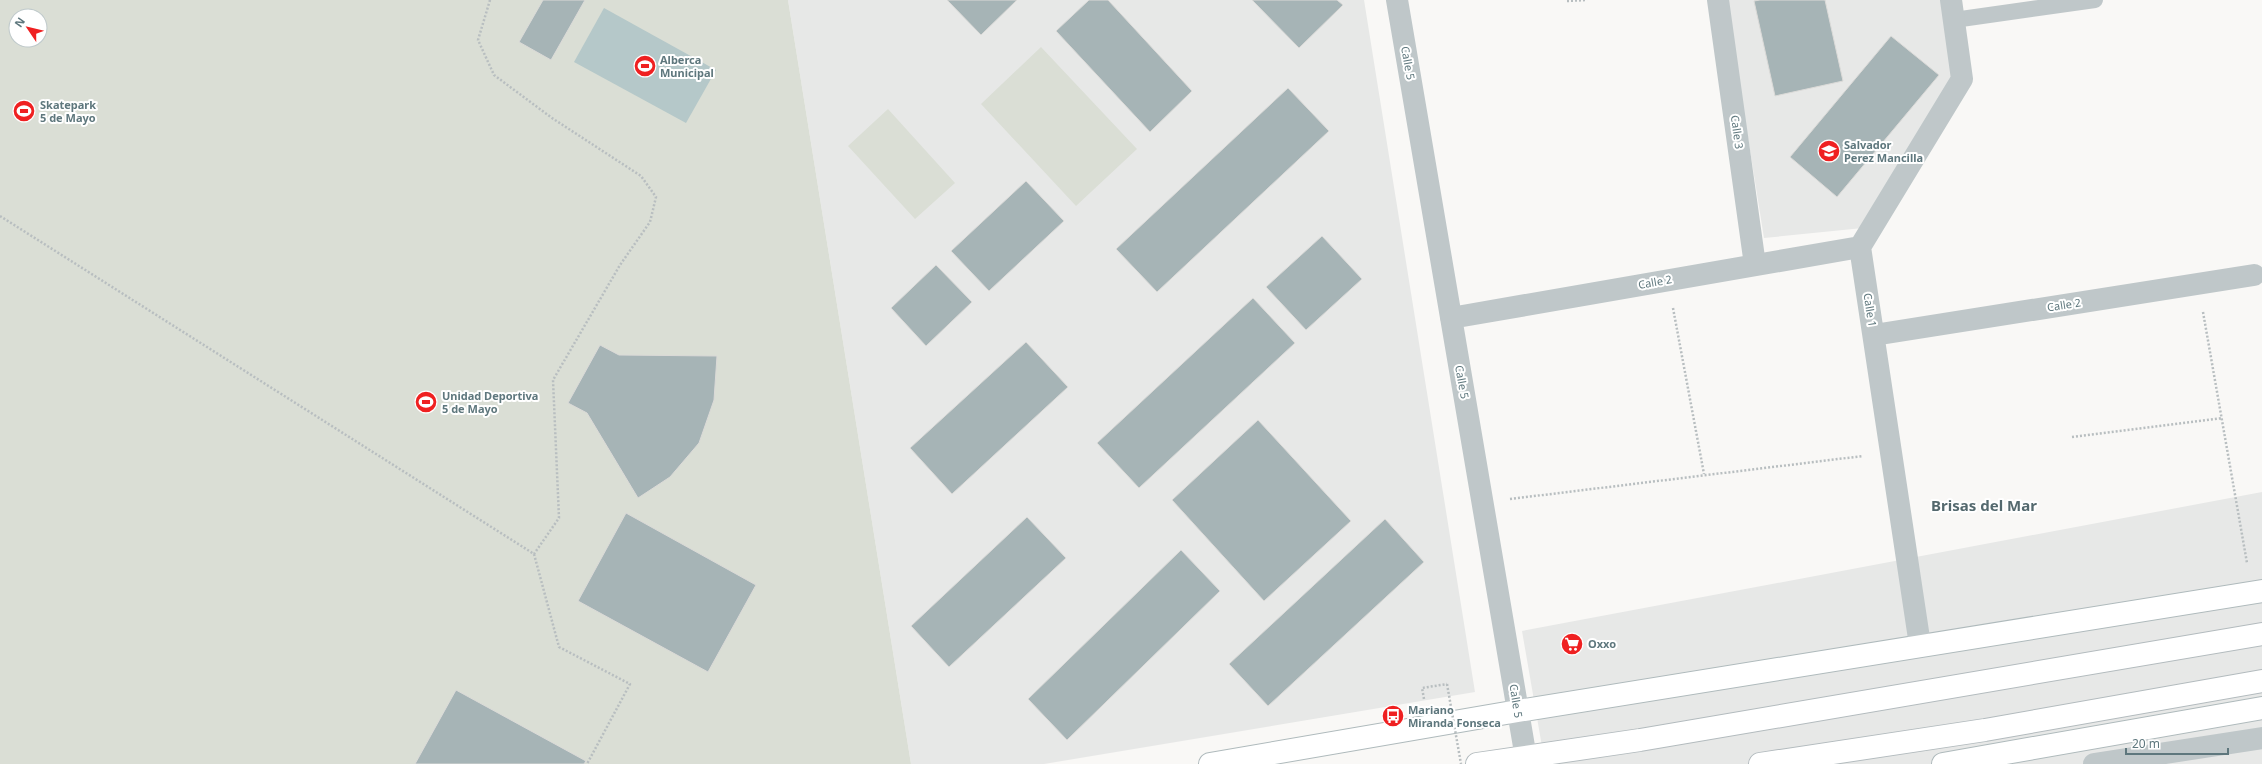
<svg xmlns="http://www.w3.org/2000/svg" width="2262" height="764" viewBox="0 0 2262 764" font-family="'Noto Sans',sans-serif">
<rect width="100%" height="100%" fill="#f9f8f6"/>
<path fill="#e7e8e7" d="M788 0H1364L1475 692 1044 764H911Z
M1726 0H1943L1954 74 1863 228 1764 238Z
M2262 492V764H1545L1522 631Z"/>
<path fill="#daded5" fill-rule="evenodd" d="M0 0H788L911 764H0ZM16 16H40V40H16Z
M1041 47 1137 149 1076 206 981 104Z
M888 109 955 183 915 219 848 146Z"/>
<path fill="#b5c8c9" d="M604 8 716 70 686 123 574 62Z"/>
<path fill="#a6b4b6" stroke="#dbdad8" d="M543 0H585L551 60 519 42Z
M947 0H1017L981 35Z
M1089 0H1108L1192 91 1150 132 1056 31Z
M1252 0H1337L1343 5 1299 48Z
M1760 0H1825L1843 81 1775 96 1754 1Z
M1891 36 1939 75 1837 197 1790 157Z
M1288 88 1329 131 1157 292 1116 249Z
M1026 181 1064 221 989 291 951 251Z
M1322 236 1362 279 1306 330 1266 287Z
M936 265 972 302 926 346 891 308Z
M1253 298 1295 343 1139 488 1097 443Z
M1026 342 1068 387 952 494 910 448Z
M600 345 619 355 717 356 714 400 699 443 670 477 638 498 587 413 568 403Z
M1258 420 1351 521 1264 601 1172 500Z
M626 513 756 585 708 672 578 601Z
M1027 517 1066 558 949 667 911 626Z
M1385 519 1424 562 1268 706 1229 664Z
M1181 550 1220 591 1067 740 1028 699Z
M456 690 586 761 584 764H415Z"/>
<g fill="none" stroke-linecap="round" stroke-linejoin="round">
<g stroke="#afbabc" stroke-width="24">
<path id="secondary" d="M1210 764 1518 711 2262 591
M1943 764 2262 708"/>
</g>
<g stroke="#b3bbbe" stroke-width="24">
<path id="primary" d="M1477 764 1640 740 2262 634
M1760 764 1985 730 2262 681"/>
</g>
<path stroke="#b8bec0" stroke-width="2.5" stroke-dasharray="2 2" stroke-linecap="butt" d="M490 0 478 40 494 75 552 118 641 176 656 197 650 222 620 265 553 380 559 518 534 554
M1567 1 1587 0
M0 216 534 554 559 647 630 684 587 764
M1673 308 1704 474
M2203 312 2247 563
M2072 437 2222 418
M1510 499 1863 456
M1424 699 1422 688 1447 684"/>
<path stroke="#bfc7c9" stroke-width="16" d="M1954 20 2095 0"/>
<path stroke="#bfc7c9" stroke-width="22" d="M1397 0 1527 764
M1718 0 1755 265
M1451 318 1860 247
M1874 335 2254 275
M1920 645 1860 247 1962 79 1951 0
M2094 764 2262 738"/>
<use href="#secondary" stroke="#fff" stroke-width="22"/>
<use href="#primary" stroke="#fff" stroke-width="22"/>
<path stroke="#b8bec0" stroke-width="2.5" stroke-dasharray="2 2" stroke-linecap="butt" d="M1447 684 1461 764"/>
</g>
<defs>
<g id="stadium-disc" transform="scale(1.15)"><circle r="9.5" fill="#ef2021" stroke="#fff"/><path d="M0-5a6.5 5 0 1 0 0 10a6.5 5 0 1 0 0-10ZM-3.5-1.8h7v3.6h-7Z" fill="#fff"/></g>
<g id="school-disc" transform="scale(1.15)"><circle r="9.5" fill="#ef2021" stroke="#fff"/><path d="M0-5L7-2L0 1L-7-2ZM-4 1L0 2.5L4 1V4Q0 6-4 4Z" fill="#fff"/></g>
<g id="supermarket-disc" transform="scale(1.15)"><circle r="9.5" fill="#ef2021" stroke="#fff"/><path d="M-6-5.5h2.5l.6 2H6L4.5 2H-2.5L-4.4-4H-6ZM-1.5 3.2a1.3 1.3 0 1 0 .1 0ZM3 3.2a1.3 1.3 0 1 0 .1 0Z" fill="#fff"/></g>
<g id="bus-disc" transform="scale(1.15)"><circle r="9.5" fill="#ef2021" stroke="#fff"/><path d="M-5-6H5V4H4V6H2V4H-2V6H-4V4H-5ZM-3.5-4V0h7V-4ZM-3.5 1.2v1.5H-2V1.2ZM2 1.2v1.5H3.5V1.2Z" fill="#fff"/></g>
</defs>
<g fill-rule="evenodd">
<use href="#stadium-disc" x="645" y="66"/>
<use href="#stadium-disc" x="24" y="111"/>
<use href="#school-disc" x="1829" y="151"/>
<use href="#stadium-disc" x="426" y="402"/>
<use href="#supermarket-disc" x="1572" y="644"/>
<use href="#bus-disc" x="1393" y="716"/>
</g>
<g text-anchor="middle" stroke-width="4" stroke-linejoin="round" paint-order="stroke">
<g font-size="11" font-weight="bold" fill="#5e777d" stroke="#fff" text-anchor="start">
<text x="660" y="64">Alberca<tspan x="660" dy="13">Municipal</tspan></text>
<text x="40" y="109">Skatepark<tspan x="40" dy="13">5 de Mayo</tspan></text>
<text x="1844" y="149">Salvador<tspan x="1844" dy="13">Perez Mancilla</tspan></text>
<text x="442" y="400">Unidad Deportiva<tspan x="442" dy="13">5 de Mayo</tspan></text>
<text x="1588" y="648">Oxxo</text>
<text x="1408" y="714">Mariano<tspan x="1408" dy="13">Miranda Fonseca</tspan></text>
</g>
<g font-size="11" fill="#5e777d" stroke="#fff">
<text transform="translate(1408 63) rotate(80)" y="4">Calle 5</text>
<text transform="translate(1737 132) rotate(82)" y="4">Calle 3</text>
<text transform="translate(1655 282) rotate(-10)" y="4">Calle 2</text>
<text transform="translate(2064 305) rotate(-9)" y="4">Calle 2</text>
<text transform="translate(1870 310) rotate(81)" y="4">Calle 1</text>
<text transform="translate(1462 382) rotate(80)" y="4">Calle 5</text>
<text transform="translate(1516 701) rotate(81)" y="4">Calle 5</text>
</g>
<g font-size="15" font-weight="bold" fill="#54696e" stroke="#fff">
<text x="1984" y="511">Brisas del Mar</text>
</g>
</g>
<g transform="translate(28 28) rotate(305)"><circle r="19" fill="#ffffff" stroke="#bfc9cb"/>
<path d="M0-3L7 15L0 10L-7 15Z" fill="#ef2021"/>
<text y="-6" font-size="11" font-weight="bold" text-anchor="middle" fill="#5e777d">N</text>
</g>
<path d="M2126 748v6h102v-6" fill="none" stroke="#5e777d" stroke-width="2"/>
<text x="2132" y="748" font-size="12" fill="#5e777d" stroke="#ffffff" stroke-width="3" paint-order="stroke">20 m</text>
</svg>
